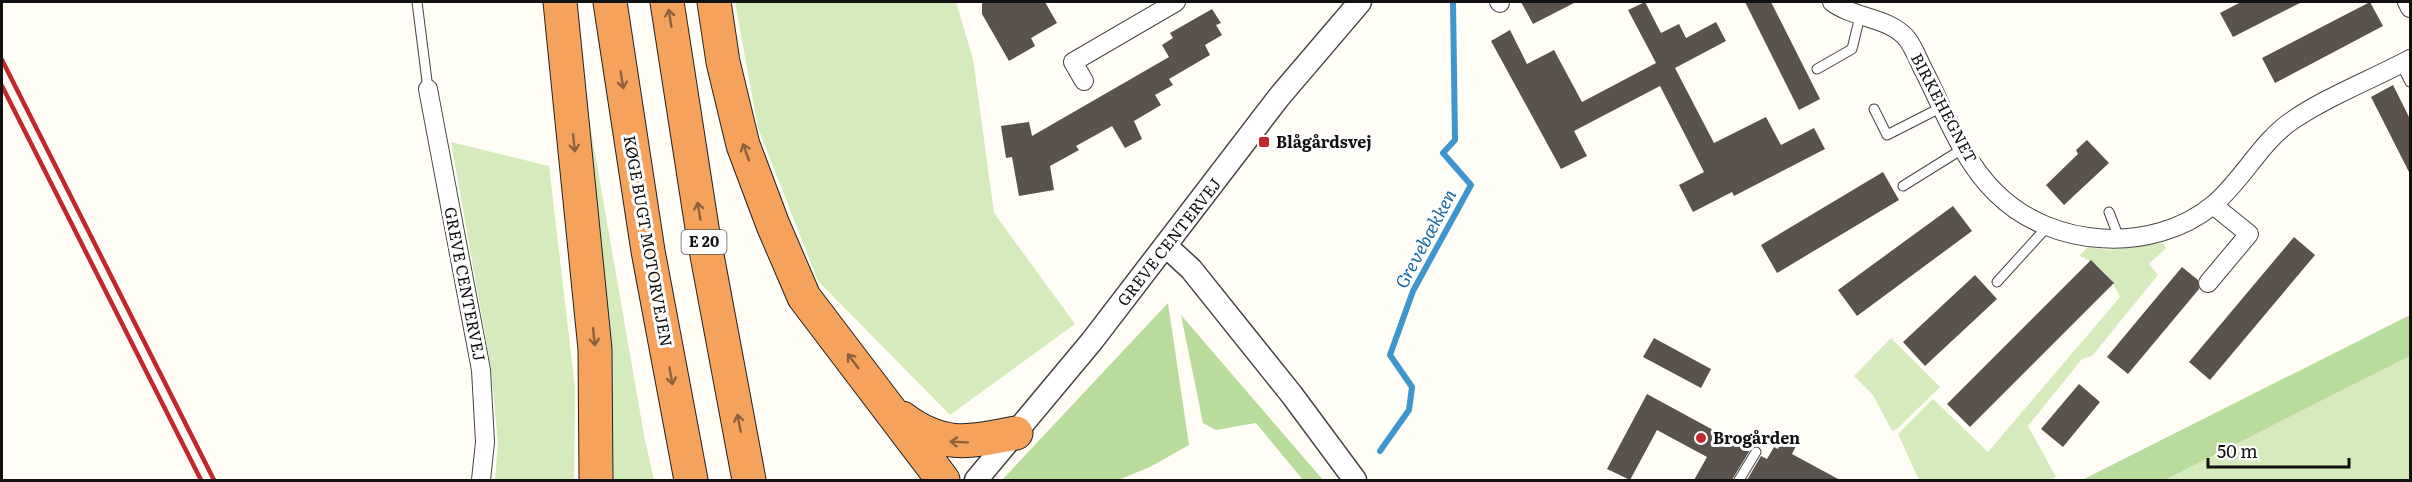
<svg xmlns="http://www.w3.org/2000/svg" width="2412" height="482" viewBox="0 0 2412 482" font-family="Literata,serif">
<rect width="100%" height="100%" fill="#fffdf5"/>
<path fill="#d5ebbd" d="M735 2H956L973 59 994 213 1075 324 950 415 818 281 758 128Z
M579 61 644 435 654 480H611L612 421Z
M451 142 549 166 575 388 574 480H495L498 444 491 368Z
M2163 243 2166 248 2149 264 2158 275 2092 356 2082 359 2028 426 2056 477 2048 480H1919L1898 434 1933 399 1988 452 2120 297C2112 278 2098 262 2079 256L2088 247 2108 250Z
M1891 338 1940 387 1897 429 1892 431 1873 395 1854 376Z
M2410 356V480H2165Z"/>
<path fill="#b9dc9c" d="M1168 303 1189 445 1150 467 1118 480H1002Z
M1181 315 1323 480H1303L1256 423 1216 430 1203 423Z
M2410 315V356L2165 480H2082Z"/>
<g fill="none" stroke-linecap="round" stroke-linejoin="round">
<path stroke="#3f96cf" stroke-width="6" d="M1380 451 1409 410 1412 387 1390 355 1413 291 1471 185 1443 153 1455 140 1453 2"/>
</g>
<path fill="#5a524d" d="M1045 2 1057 23 1031 38 1035 46 1009 61 982 14V3Z
M1521 2H1576L1533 24Z
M1645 2 1661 33 1679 24 1686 38 1716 22 1726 41 1675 68 1714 143 1766 117 1781 145 1814 128 1825 149 1734 196 1732 192 1693 212 1679 185 1704 172 1660 86 1574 131 1587 156 1561 169 1491 41 1510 30 1527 64 1554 50 1582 102 1656 63 1628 10Z
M1745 2H1771L1820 99 1799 110Z
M2241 2H2302L2233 37 2220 13Z
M2370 2 2383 26 2275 83 2262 58Z
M1212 9 1221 23 1216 25 1222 35 1205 45 1210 55 1169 79 1173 85 1155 95 1161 105 1134 121 1142 139 1125 148 1112 126 1076 146 1079 150 1050 166 1054 190 1019 196 1012 157 1006 158 1001 126 1029 122 1032 136 1169 57 1162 45 1173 38 1170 33Z
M2393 85 2410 119V174L2371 97Z
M2087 140 2109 163 2064 205 2046 185 2078 154 2076 150Z
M1883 172 1899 200 1777 273 1761 245Z
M1953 206 1972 231 1857 316 1838 290Z
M2294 237 2315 255 2210 380 2189 362Z
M2091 260 2114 283 1970 427 1947 404Z
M2182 267 2198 280 2199 289 2128 374 2107 357Z
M1975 275 1997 299 1925 366 1903 342Z
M1654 338 1711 369 1701 388 1643 357Z
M2079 384 2100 402 2063 447 2041 429Z
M1647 394 1750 450 1732 480H1694L1707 457 1657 430 1630 480 1607 469Z
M1786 433 1799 440 1792 454 1840 480H1747L1761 456 1767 459 1774 447 1778 449Z"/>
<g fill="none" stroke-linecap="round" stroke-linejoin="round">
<g stroke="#444" stroke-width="11">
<path id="service" d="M417 2 428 89
M2401 64 2410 82
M1817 69 1852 49 1860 16
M1874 109 1887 135 1942 107
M1903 186 1964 148
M2109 212 2119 238
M1997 282 2047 227
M1739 480 1756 452"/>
</g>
<g stroke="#444" stroke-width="20">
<path id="minor" d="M1499 2 1500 3
M1832 2C1854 19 1891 17 1908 40 1915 50 1919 62 1925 73 1945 113 1963 161 1996 193 2051 248 2152 255 2213 205 2243 180 2261 141 2293 120 2328 96 2373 79 2410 59
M2407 2 2410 8
M1084 81 1073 62 1176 2
M428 89 481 370 485 442 481 480
M2208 283 2249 234 2213 205"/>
</g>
<g stroke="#444" stroke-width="25">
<path id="tertiary" d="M1166 246 1191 269 1292 395 1355 480
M976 480 1092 341 1279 97 1360 2"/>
</g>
<g stroke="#222" stroke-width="35">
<path id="motorway" d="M560 2 595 349 596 480
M610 2 648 251 691 480
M667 2 703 234 749 480
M714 2 723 62 743 145 773 225 804 297 943 480
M902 418C943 449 969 442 1016 433"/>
</g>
<use href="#service" stroke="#fff" stroke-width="9"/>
<use href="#minor" stroke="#fff" stroke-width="18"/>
<use href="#tertiary" stroke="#fff" stroke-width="22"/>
<use href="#motorway" stroke="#f5a25d" stroke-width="33"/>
<path stroke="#c4262e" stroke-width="4.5" d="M2 60 214 480
M2 86 201 480"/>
</g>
<defs><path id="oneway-shaft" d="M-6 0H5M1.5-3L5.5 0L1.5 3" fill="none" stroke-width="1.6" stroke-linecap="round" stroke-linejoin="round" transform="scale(1.5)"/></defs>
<g stroke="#8e613b">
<use href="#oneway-shaft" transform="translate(670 18) rotate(-99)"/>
<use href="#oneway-shaft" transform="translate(622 80) rotate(81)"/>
<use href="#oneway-shaft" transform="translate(574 143) rotate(84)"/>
<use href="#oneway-shaft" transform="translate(746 152) rotate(-109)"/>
<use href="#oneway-shaft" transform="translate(699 211) rotate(-99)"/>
<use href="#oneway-shaft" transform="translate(594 337) rotate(84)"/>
<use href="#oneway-shaft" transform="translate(853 361) rotate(-127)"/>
<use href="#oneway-shaft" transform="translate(671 376) rotate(80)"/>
<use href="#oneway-shaft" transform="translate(739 423) rotate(-101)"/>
<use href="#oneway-shaft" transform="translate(959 442) rotate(-177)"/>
</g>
<g fill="#c4262e" stroke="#fff" stroke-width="2">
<rect x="1258" y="136" width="12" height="12" rx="3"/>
<circle cx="1701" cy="438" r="6"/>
</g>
<g text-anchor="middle" stroke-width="6" stroke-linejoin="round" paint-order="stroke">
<rect fill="#fff" stroke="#585858" stroke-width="1.5" x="681.5" y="230" width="45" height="24" rx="4.5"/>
<g font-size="15" font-weight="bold" fill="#111">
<text x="704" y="247">E 20</text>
</g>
<g font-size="16" fill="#111" stroke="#fff">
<text transform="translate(1944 108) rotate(62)" y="6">BIRKEHEGNET</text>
<text transform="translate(648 241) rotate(80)" y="6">KØGE BUGT MOTORVEJEN</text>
<text transform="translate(1169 242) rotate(-52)" y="6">GREVE CENTERVEJ</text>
<text transform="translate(465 284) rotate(79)" y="6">GREVE CENTERVEJ</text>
</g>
<g font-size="16" font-weight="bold" fill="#111" stroke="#fff" text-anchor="start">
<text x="1276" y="148">Blågårdsvej</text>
<text x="1713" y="444">Brogården</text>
</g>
<g font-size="18" font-style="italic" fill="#1768a6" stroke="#fff">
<text transform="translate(1426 239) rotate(-62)" y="6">Grevebækken</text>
</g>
</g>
<rect width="2412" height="482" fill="none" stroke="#111111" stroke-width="6"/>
<path d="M2208 458v9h141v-9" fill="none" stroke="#111111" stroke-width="3"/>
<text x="2217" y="458" font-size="18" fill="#111111" stroke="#ffffff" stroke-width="4.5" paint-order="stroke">50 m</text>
</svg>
